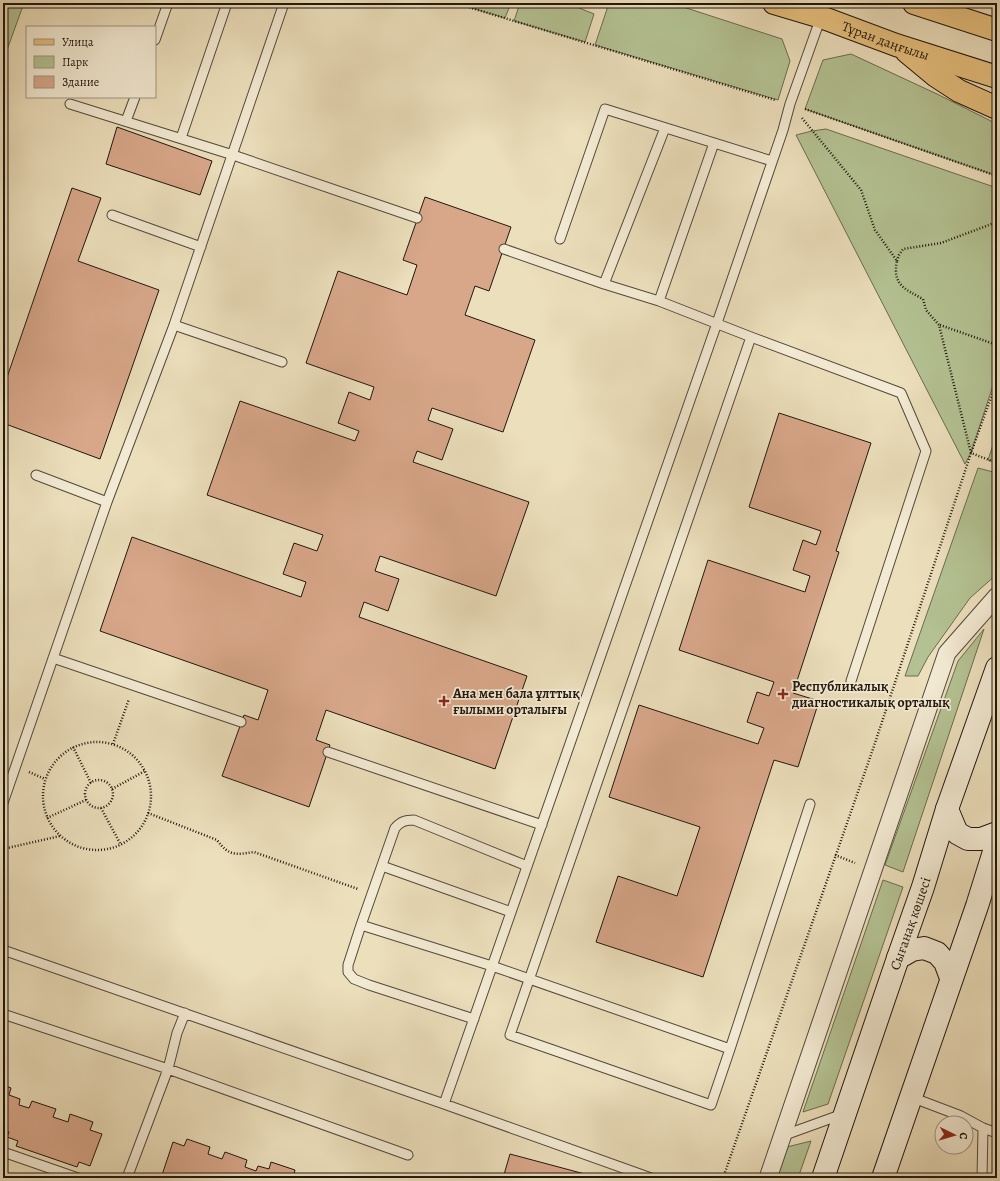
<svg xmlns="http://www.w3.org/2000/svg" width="1000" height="1181" viewBox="0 0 1000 1181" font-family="Alegreya,serif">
<rect width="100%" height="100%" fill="#ecdfbc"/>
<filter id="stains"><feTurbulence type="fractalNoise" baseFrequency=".005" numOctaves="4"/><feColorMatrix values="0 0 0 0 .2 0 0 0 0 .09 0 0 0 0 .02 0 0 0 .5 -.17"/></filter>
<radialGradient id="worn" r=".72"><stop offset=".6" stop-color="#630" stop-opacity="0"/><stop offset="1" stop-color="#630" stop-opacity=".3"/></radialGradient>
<path fill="#b4c293" stroke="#6a6c50" d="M3 3H24L3 61Z
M455 3H511L505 18Z
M520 3H567L594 14 585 42 514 21Z
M609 3H671L782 39 790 61 778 100 595 45Z
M851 54 937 94 997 124V176L805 109 823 60Z
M826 129 997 188V373L971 453 965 464 796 135 812 131Z
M997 433V463L988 460Z
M978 468 997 473V574L970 598 928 657 918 676H905Z
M984 629 903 872 885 865 958 661Z
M883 880 903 887 828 1104 803 1112Z
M811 1141 798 1178H776L787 1147Z"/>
<path fill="#d8a78a" stroke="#20170e" d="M117 127 212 161 200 195 106 164Z
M72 188 101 198 78 261 159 290 100 459 3 423V389Z
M425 197 511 227 489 291 475 286 465 315 535 340 503 432 432 408 428 420 453 429 442 460 417 451 413 462 529 502 496 596 380 556 375 571 399 579 388 611 364 602 359 617 527 676 495 769 326 710 316 740 330 745 309 807 222 776 244 715 258 720 268 690 100 631 132 537 301 597 306 582 283 574 294 543 317 551 323 535 207 495 240 401 355 441 359 431 338 423 349 392 370 400 374 387 306 363 338 271 407 295 417 265 403 260Z
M779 413 871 443 836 551 839 552 793 693 819 701 798 767 774 760 703 977 596 942 618 876 677 896 700 827 609 797 639 705 758 744 764 728 747 722 757 692 769 696 774 682 679 650 708 560 805 592 810 576 793 570 803 540 816 545 821 531 749 507Z
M3 1085 11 1088 9 1095 20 1099 19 1105 29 1108 32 1101 56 1109 53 1117 68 1122 70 1114 93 1122 90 1130 102 1134 90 1166 79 1162 77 1167 16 1146 18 1141 7 1137 9 1132 3 1130Z
M187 1139 210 1147 208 1154 222 1159 225 1152 247 1160 245 1167 256 1171 258 1166 269 1169 271 1162 295 1170 293 1178H294H172L162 1175 173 1142 184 1146Z
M510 1154 596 1177 595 1178H503Z"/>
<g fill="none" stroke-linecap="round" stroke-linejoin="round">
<g stroke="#53493a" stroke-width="11">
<path id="service" d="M155 40 168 3
M70 104 233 155 417 218
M126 121 135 97
M181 138 227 3
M112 215 201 247
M560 239 605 109 772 161
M504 249 604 284 659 301 751 337 901 393 926 451 851 681
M604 284 665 128
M659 301 714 143
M174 325 282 362
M751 337 510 1035 711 1105 730 1049 810 804
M36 475 107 502
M53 658 241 722
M328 752 542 825
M3 803 107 502 174 325 284 3
M382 866 511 912
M527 866 414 820C406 820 401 821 395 828L361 925 492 966 730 1049
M361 925 348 965V972L354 979 369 985 474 1019
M3 950 444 1104 651 1178
M3 1014 168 1069 408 1155
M911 1097 961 1116 983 1128 997 1133
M444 1104 717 323 783 130 790 104 821 17
M782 1136 843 1114
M3 1152 78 1178
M127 1178 168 1069 177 1033 185 1013
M982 1178 983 1128"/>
</g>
<g stroke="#53493a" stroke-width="19">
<path id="minor" d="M768 1178 947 653 997 596"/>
</g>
<g stroke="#20170e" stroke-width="24">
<g id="secondary">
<path d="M947 809 957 833 968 839H981L997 833"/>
<path d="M898 958 912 950 924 948 937 953 945 962 951 978"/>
<path id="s1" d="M823 1178 898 958 923 887 947 809 997 668"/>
<path d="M883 1178 977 906 997 842"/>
</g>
</g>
<g stroke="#20170e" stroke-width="24">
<g id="primary">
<path id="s2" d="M774 3 821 17 896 45 997 77"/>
<path d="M914 3 997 30"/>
<path d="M907 52 936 76 959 91 997 108"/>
</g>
</g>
<path stroke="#20170e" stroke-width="2.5" stroke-dasharray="1 2" stroke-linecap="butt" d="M455 3 775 100
M805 109 997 176
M802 118 861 190 875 230 897 261C892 285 905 289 923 299L926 310 939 325 971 453 997 463
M897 261 899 255 903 249 941 243 997 222
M940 325 997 345
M43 796a54 54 0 1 1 108 0a54 54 0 1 1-108 0Z
M113 744 129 699
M73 747 91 783
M29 772 45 779
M85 794a14 14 0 1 1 28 0a14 14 0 1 1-28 0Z
M112 789 145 771
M101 808 121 845
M148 813 217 840C229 856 235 855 254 852L358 889
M47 818 86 800
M3 849 60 836
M835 855 855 863
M723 1178 874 746 971 453 997 381"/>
<use href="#service" stroke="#f3ead3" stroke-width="9"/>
<use href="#minor" stroke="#f3ead3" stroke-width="17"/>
<use href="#secondary" stroke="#f3ead3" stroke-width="22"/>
<use href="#primary" stroke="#e6c07e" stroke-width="22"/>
</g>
<g fill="#8f2418" stroke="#f3ead3" stroke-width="1.5">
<path d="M781 688h4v4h4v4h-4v4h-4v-4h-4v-4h4z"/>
<path d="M442 695h4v4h4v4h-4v4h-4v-4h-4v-4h4z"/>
</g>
<g text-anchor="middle" stroke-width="3.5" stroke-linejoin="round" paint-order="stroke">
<g font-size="14" fill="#20170e" stroke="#f3ead3">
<text dy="5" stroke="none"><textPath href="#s2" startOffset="118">Тұран даңғылы</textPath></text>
<text dy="5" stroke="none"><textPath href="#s1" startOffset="269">Сығанақ көшесі</textPath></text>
</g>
<g font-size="14" font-weight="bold" fill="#20170e" stroke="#f3ead3" text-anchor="start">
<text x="792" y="691">Республикалық<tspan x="792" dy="16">диагностикалық орталық</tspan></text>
<text x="453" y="698">Ана мен бала ұлттық<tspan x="453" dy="16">ғылыми орталығы</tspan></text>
</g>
</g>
<rect width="1000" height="1181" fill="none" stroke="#ecdfbc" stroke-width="16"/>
<rect x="4" y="4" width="992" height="1173" fill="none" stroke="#20170e" stroke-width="2"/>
<rect x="8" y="8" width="984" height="1165" fill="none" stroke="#20170e"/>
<rect x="26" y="26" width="130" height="72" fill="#f3ead3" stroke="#9f9684"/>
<rect x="34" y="39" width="20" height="6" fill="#e6c07e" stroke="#9f9684"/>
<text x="62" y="46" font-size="12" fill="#20170e">Улица</text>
<rect x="34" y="56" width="20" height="12" fill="#b4c293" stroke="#9f9684"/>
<text x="62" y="66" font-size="12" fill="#20170e">Парк</text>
<rect x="34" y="76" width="20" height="12" fill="#d8a78a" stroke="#9f9684"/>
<text x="62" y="86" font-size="12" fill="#20170e">Здание</text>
<g transform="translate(954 1135) rotate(95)"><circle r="19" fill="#f3ead3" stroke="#9f9684"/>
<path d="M0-3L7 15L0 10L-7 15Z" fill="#8f2418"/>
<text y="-6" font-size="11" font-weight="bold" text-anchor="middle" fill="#20170e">С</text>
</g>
<rect width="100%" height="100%" filter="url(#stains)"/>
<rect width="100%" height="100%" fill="url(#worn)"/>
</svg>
